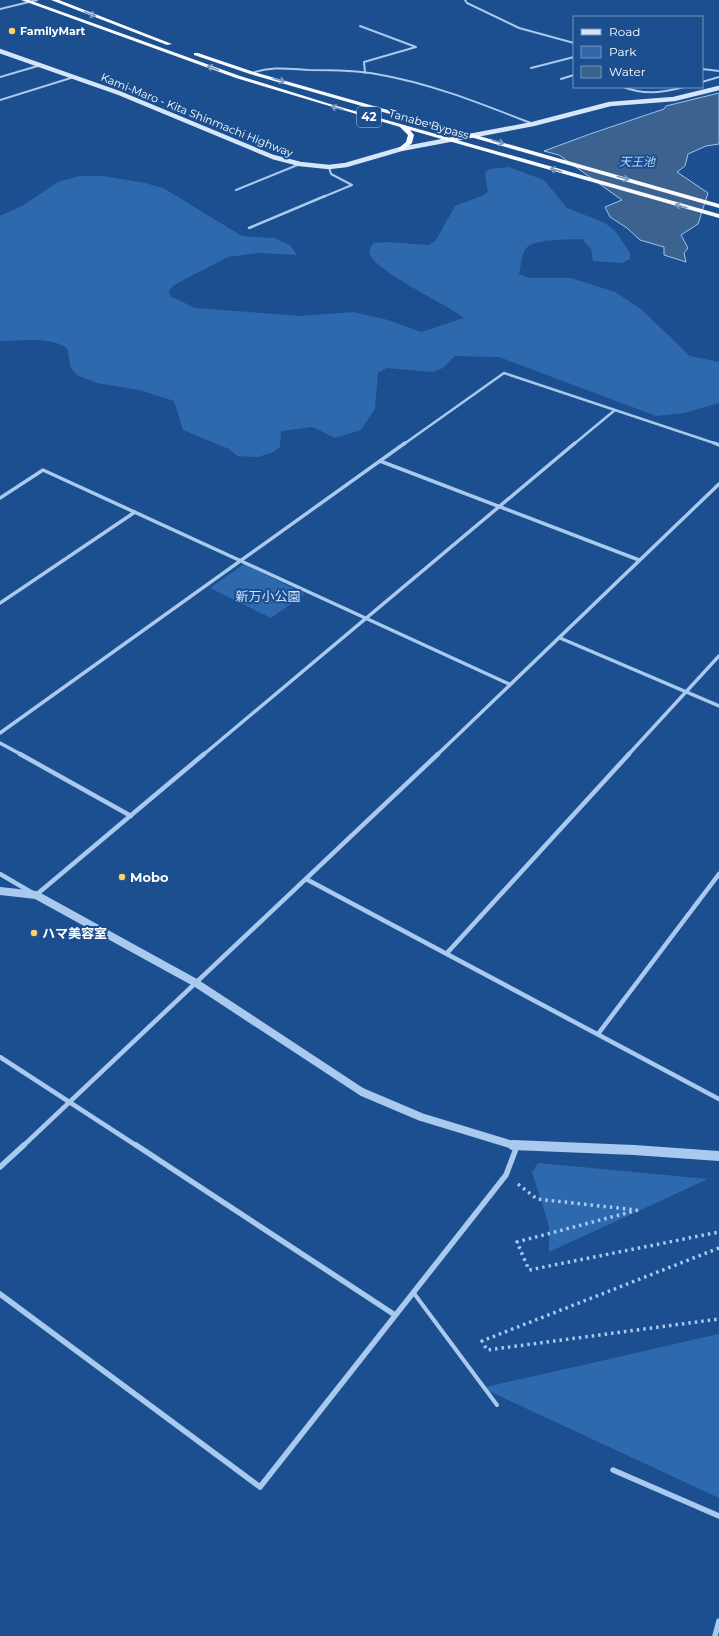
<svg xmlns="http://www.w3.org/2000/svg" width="719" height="1636" viewBox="0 0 719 1636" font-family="Montserrat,'Noto Sans JP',sans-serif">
<rect width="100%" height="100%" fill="#1b4f8f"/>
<path fill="#2e69ad" d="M509 167 544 180 567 208 605 223 616 232 630 253V259L622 263 593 261 591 249 582 239C570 240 531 238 525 250 521 256 521 267 519 274L530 278H571L615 292 641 309 690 356 719 362V403L684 413 656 416 499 357 455 356 443 368 432 372 387 368 378 373 375 409 361 430 335 438 313 427 281 431 280 447 271 453 258 457 237 456 229 449 183 430 174 401 139 390 97 383 77 375 71 368 67 348C48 336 22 341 0 341V216L22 206 58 182 79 176H103L145 183 163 188 242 236 274 238 290 245 297 255 258 253 228 257 174 285 169 291 170 296 195 308 301 316 353 312 388 320 421 332 464 318C443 302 380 274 370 255 368 250 371 247 373 243L387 242 429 245 436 240 455 206 482 196 488 192 485 173 489 169Z
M244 564 305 594 271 618 210 588Z
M538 1163 708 1179 549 1252V1226L532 1172Z
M719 1334V1498L482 1388Z"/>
<path fill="#3c6290" stroke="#9cc4f0" d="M719 93V144L706 146 688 154 685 166 677 172 708 193 698 224 681 235 688 248 684 253 686 262 664 255V247L640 240 627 228 610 217 605 207 622 200 559 155 544 151 590 134 664 109 666 106Z"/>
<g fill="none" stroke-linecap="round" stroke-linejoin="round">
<path stroke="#a9c9ee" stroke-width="3.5" stroke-dasharray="2.5 4" stroke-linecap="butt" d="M518 1184 537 1199 636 1210
M638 1210 517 1242 529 1270 719 1232
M719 1248 482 1341 487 1350 719 1319"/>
<path stroke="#a9c9ee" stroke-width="4" d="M413 1292 497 1405"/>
<path stroke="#a9c9ee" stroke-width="2" d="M465 0 467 3 519 28 574 43
M0 9 37 0
M360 26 416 47 364 62 365 73
M531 68 574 57
M702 69 719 71
M252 73C271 66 289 69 309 70 331 70 354 70 376 74 430 83 482 104 533 124
M0 77 41 65
M561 79 574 75
M702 82 719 77
M623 87C644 95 662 93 684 87
M0 100 74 77
M236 190 300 164
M323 197 352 185 331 174 329 167"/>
<path stroke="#a9c9ee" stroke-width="2.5" d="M249 228 325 196
M404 444 504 373 717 444
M574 444 615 410"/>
<path stroke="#a9c9ee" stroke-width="3.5" d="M714 443 719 445
M380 461 639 560
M0 498 43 470 509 684
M0 603 135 512
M560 638 719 706
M0 733 405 443
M0 743 22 755
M203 755 575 443
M437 755 719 484
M628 755 719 656"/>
<path stroke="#a9c9ee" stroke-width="4.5" d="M20 754 131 816
M0 874 36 895 204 754
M306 879 719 1099
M447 953 629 754
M598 1034 719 874
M0 1057 137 1146
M23 1146 438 754"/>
<path stroke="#a9c9ee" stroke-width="5.5" d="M136 1145 395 1315
M0 1167 24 1145
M0 1294 260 1487 506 1175 517 1146
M613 1470 719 1516
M715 1636 719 1621"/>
<path stroke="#a9c9ee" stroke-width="8" d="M0 891 36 895 196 983 362 1092 421 1117 516 1146"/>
<path stroke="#a9c9ee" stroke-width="10" d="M513 1145 634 1150 719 1156"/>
<path stroke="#d6e6fa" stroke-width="4.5" d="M0 51 119 93 273 157 300 164 329 167 346 165 401 149 533 124 610 104 674 99 719 88"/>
<path fill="#f8faff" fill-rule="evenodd" d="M21 0H29L240 76 330 104 719 214V218L410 130 414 135 412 143 403 150H399V148L406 142 408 135 400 127 236 78Z
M51 0H59L172 44 167 45Z
M194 53H198L254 72 719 204V208L250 74 194 55Z"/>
</g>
<defs><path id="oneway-shaft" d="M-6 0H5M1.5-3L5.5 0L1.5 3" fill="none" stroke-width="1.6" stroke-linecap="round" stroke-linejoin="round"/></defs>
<g stroke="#7e9cc1">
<use href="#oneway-shaft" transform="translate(90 14) rotate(21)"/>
<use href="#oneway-shaft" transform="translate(213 68) rotate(-160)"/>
<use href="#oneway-shaft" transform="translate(279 80) rotate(16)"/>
<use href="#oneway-shaft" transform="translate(337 108) rotate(-164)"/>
<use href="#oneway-shaft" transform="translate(498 142) rotate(16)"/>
<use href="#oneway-shaft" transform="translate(556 170) rotate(-164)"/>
<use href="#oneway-shaft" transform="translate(623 178) rotate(16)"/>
<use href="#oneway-shaft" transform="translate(681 206) rotate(-164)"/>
</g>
<g fill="#ffd166" stroke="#1b4f8f" stroke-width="1.5">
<circle cx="12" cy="31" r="4"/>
<circle cx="122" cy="877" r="4"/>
<circle cx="34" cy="933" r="4"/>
</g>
<g text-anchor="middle" stroke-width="4" stroke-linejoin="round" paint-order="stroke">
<g font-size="11" font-weight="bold" fill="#fff" stroke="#1b4f8f" text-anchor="start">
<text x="20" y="35">FamilyMart</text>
</g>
<g font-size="11" fill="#fff" stroke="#1b4f8f">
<text transform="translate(197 115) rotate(22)" y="4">Kami-Maro - Kita Shinmachi Highway</text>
<text transform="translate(429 124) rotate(16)" y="4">Tanabe Bypass</text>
</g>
<rect fill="#1b4f8f" stroke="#bbcadd" stroke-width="1" x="357" y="107" width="24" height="20" rx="3"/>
<g font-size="12" font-weight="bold" fill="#fff">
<text x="369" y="121">42</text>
</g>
<g font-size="12" font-style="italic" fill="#b5d3f5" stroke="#1b4f8f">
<text x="637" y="166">天王池</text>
</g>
<g font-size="13" fill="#cfe3fa" stroke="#1b4f8f">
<text x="268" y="601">新万小公園</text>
</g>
<g font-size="13" font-weight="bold" fill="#fff" stroke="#1b4f8f" text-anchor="start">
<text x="130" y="882">Mobo</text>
<text x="42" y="938">ハマ美容室</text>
</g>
</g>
<rect x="573" y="16" width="130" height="72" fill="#1b4f8f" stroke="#7695bc"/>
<rect x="581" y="29" width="20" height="6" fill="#d6e6fa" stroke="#7695bc"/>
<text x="609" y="36" font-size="12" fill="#ffffff">Road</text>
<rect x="581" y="46" width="20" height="12" fill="#2e69ad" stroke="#7695bc"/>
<text x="609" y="56" font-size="12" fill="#ffffff">Park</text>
<rect x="581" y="66" width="20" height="12" fill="#3c6290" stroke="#7695bc"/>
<text x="609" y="76" font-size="12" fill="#ffffff">Water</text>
</svg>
